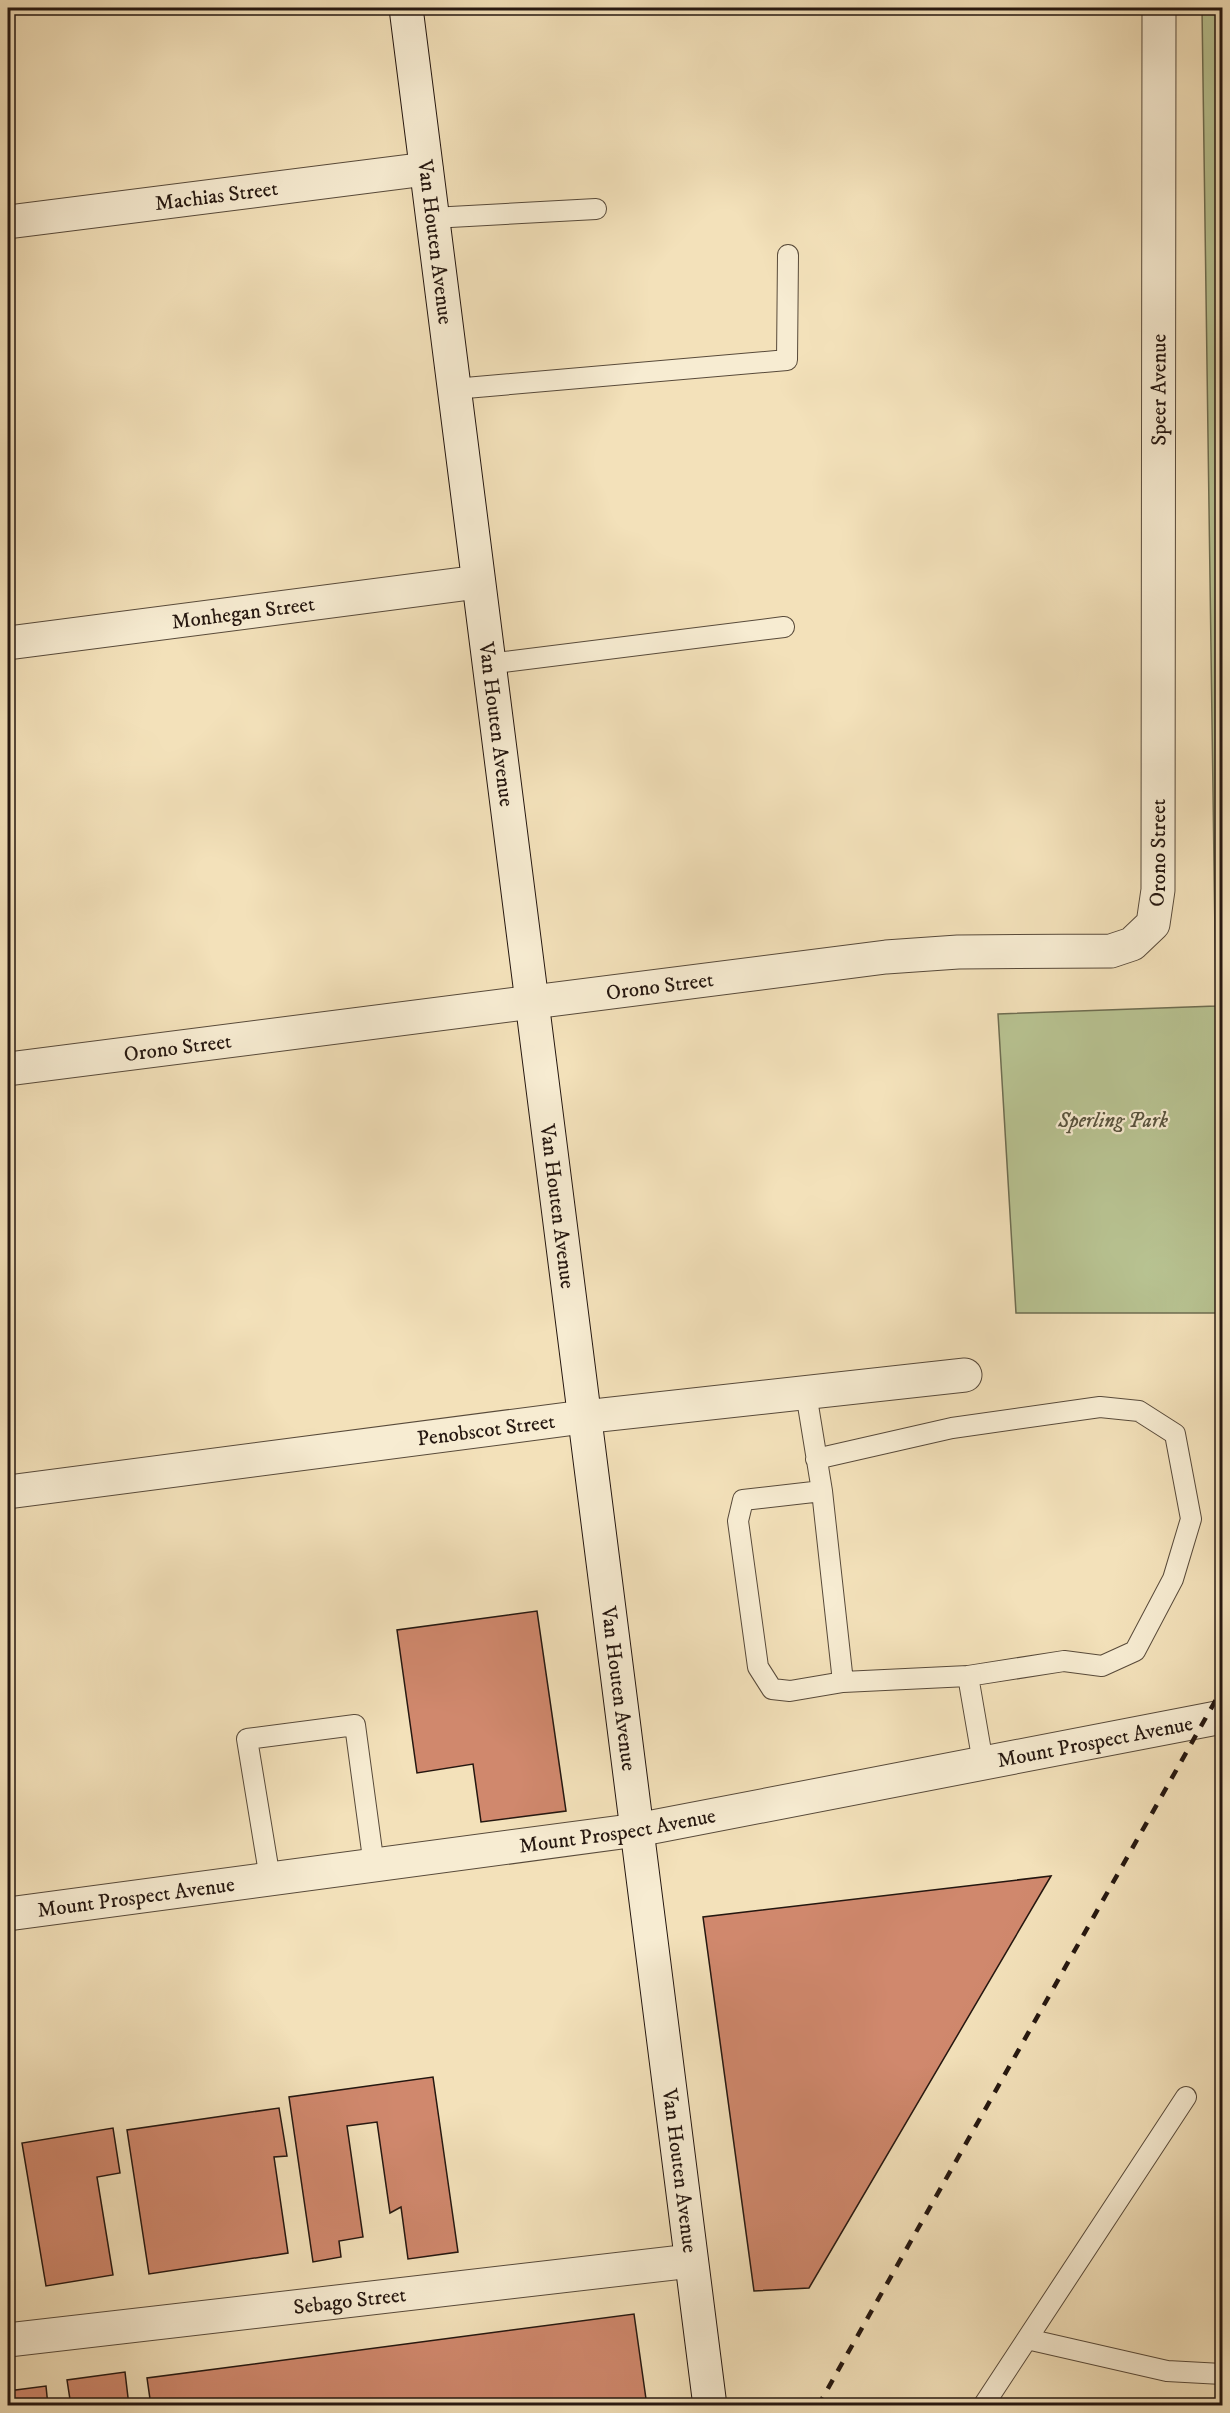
<svg xmlns="http://www.w3.org/2000/svg" width="1230" height="2413" viewBox="0 0 1230 2413" font-family="'IM FELL DW Pica',serif">
<rect width="100%" height="100%" fill="#f3e1ba"/>
<filter id="stains"><feTurbulence type="fractalNoise" baseFrequency=".00333" numOctaves="4"/><feColorMatrix values="0 0 0 0 .2 0 0 0 0 .09 0 0 0 0 .02 0 0 0 .5 -.17"/></filter>
<radialGradient id="worn" r=".72"><stop offset=".6" stop-color="#630" stop-opacity="0"/><stop offset="1" stop-color="#630" stop-opacity=".3"/></radialGradient>
<path fill="#b8c392" stroke="#6e6d51" stroke-width="1.5" d="M1202 8H1222V1313H1016L998 1014 1216 1006Z"/>
<path fill="#d0886d" stroke="#251710" stroke-width="1.5" d="M537 1611 566 1811 481 1822 473 1764 417 1773 397 1630Z
M1051 1876 809 2288 754 2291 703 1917Z
M433 2077 458 2252 408 2259 401 2207 390 2213 377 2122 347 2126 363 2237 339 2241 341 2257 313 2262 289 2097Z
M279 2108 287 2156 274 2157 288 2253 149 2274 127 2130Z
M113 2128 120 2173 97 2177 113 2275 46 2286 22 2143Z
M634 2314 647 2406H151L147 2378Z
M125 2372 129 2406H71L67 2380Z
M46 2386 48 2406H8V2391Z"/>
<g fill="none" stroke-linecap="round" stroke-linejoin="round">
<g stroke="#584a3a" stroke-width="22">
<path id="service" d="M432 218 596 209
M454 389 787 360 788 255
M488 664 784 627
M806 1393 822 1491 843 1682
M816 1459 952 1428 1100 1407 1139 1411 1175 1434 1191 1519 1173 1579 1135 1651 1102 1666 1064 1661 968 1676
M822 1491 743 1500 738 1521 758 1667 772 1689 790 1691 843 1682 968 1676 983 1763
M270 1879 247 1739 355 1725 374 1866
M1027 2339 1167 2371 1222 2374
M983 2406 1186 2097"/>
</g>
<g stroke="#584a3a" stroke-width="35">
<g id="minor">
<path id="s1" d="M8 222 426 169"/>
<path id="s2" d="M8 643 478 582"/>
<path id="s3" d="M8 1069 886 957 958 952 1111 951 1132 944 1153 924 1158 890 1159 8"/>
<path id="s4" d="M8 1492 583 1417 965 1375"/>
<path id="s5" d="M8 2340 691 2261"/>
</g>
</g>
<g stroke="#584a3a" stroke-width="35">
<g id="tertiary">
<path id="s6" d="M8 1914 637 1830 1222 1717"/>
</g>
</g>
<g stroke="#251710" stroke-width="35">
<g id="secondary">
<path id="s7" d="M406 8 710 2406"/>
</g>
</g>
<use href="#service" stroke="#f7ecd2" stroke-width="20"/>
<use href="#minor" stroke="#f7ecd2" stroke-width="33"/>
<use href="#tertiary" stroke="#f7ecd2" stroke-width="33"/>
<use href="#secondary" stroke="#f7ecd2" stroke-width="33"/>
<path stroke="#251710" stroke-width="4.5" stroke-dasharray="10 10" stroke-linecap="butt" d="M818 2406 1222 1689"/>
</g>
<g text-anchor="middle" stroke-width="4.5" stroke-linejoin="round" paint-order="stroke">
<g font-size="21" fill="#251710" stroke="#f7ecd2">
<text dy="7" stroke="none"><textPath href="#s1" startOffset="210">Machias Street</textPath></text>
<text dy="7" stroke="none"><textPath href="#s7" startOffset="236">Van Houten Avenue</textPath></text>
<text dy="7" stroke="none"><textPath href="#s3" startOffset="1696">Speer Avenue</textPath></text>
<text dy="7" stroke="none"><textPath href="#s2" startOffset="237">Monhegan Street</textPath></text>
<text dy="7" stroke="none"><textPath href="#s7" startOffset="722">Van Houten Avenue</textPath></text>
<text dy="7" stroke="none"><textPath href="#s3" startOffset="1233">Orono Street</textPath></text>
<text dy="7" stroke="none"><textPath href="#s3" startOffset="657">Orono Street</textPath></text>
<text dy="7" stroke="none"><textPath href="#s3" startOffset="171">Orono Street</textPath></text>
<text dy="7" stroke="none"><textPath href="#s7" startOffset="1208">Van Houten Avenue</textPath></text>
<text dy="7" stroke="none"><textPath href="#s4" startOffset="482">Penobscot Street</textPath></text>
<text dy="7" stroke="none"><textPath href="#s7" startOffset="1694">Van Houten Avenue</textPath></text>
<text dy="7" stroke="none"><textPath href="#s6" startOffset="1101">Mount Prospect Avenue</textPath></text>
<text dy="7" stroke="none"><textPath href="#s6" startOffset="615">Mount Prospect Avenue</textPath></text>
<text dy="7" stroke="none"><textPath href="#s6" startOffset="129">Mount Prospect Avenue</textPath></text>
<text dy="7" stroke="none"><textPath href="#s7" startOffset="2180">Van Houten Avenue</textPath></text>
<text dy="7" stroke="none"><textPath href="#s5" startOffset="344">Sebago Street</textPath></text>
</g>
<g font-size="21" font-style="italic" fill="#58533e" stroke="#f7ecd2">
<text x="1113" y="1127">Sperling Park</text>
</g>
</g>
<rect width="1230" height="2413" fill="none" stroke="#f3e1ba" stroke-width="30"/>
<rect x="9" y="9" width="1212" height="2395" fill="none" stroke="#251710" stroke-width="3"/>
<rect x="15" y="15" width="1200" height="2383" fill="none" stroke="#251710" stroke-width="1.5"/>
<rect width="100%" height="100%" filter="url(#stains)"/>
<rect width="100%" height="100%" fill="url(#worn)"/>
</svg>
